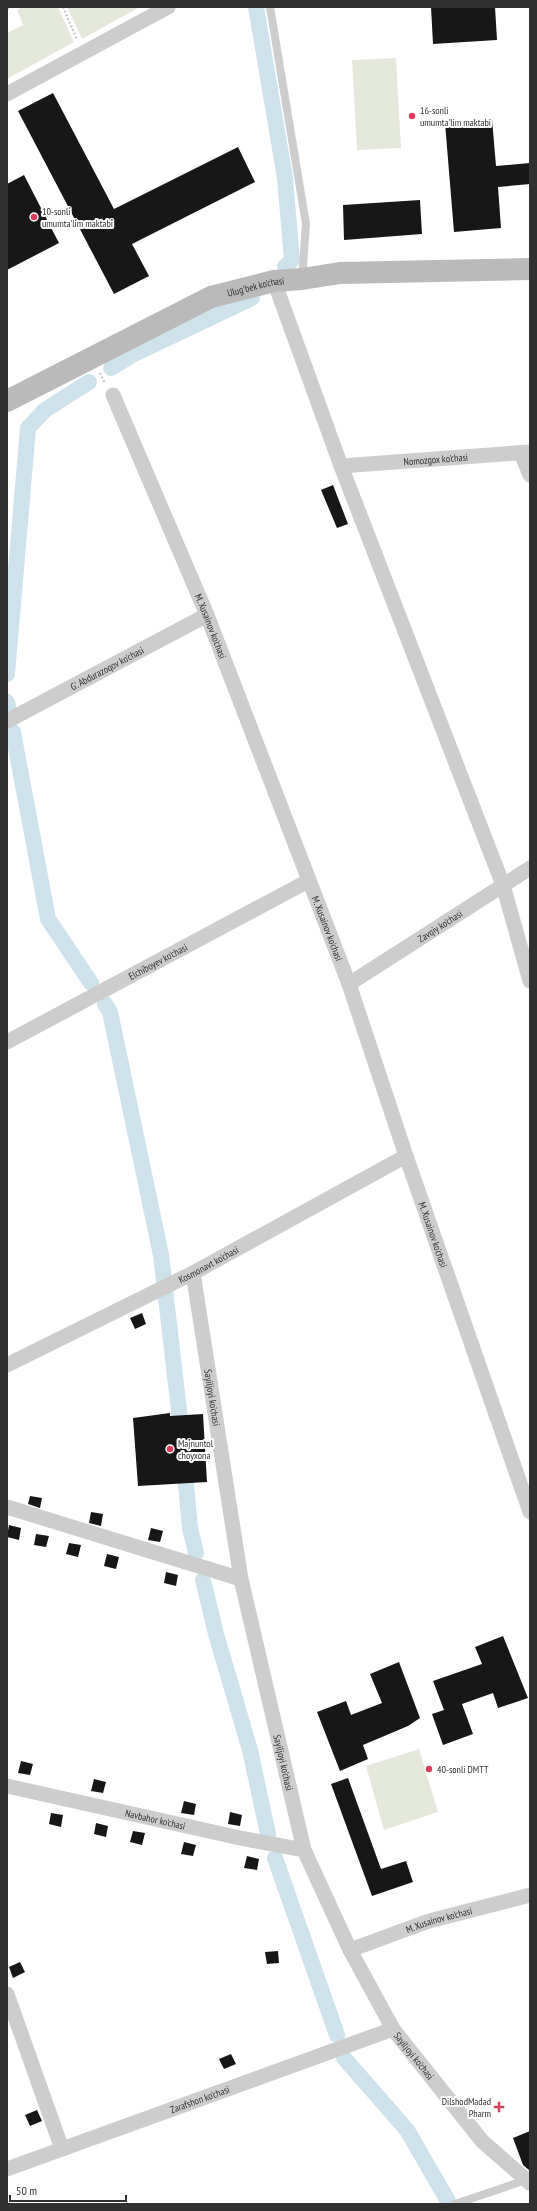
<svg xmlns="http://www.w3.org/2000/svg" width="537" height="2211" viewBox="0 0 537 2211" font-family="'PT Sans Narrow',sans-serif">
<rect width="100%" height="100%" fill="#fff"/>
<path fill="#e5e9dc" d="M23 7H58L74 42 7 79V33L23 25 17 10Z
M67 7H140L82 39Z
M396 58 401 148 357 150 352 60Z
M419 1749 438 1812 384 1830 366 1766Z"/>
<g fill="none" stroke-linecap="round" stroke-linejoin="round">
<path stroke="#cde2eb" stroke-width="16" d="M256 7 285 178 292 260 285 267
M111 368 134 354 252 298
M7 674 28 428 45 410 89 382
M7 702 8 706
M13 732 48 919 91 983
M105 1004 110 1012 161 1255 182 1436
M184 1461 190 1528 196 1553
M203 1580 216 1634 250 1750 268 1834
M275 1858 337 2035
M344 2058 407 2130 448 2201"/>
</g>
<path fill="#171717" d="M431 7H495L497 40 433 44Z
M53 93 114 209 238 147 255 182 132 244 149 276 114 294 18 111Z
M492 119 496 166 530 163V184L498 187 501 228 454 232 445 123Z
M24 175 59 243 7 270V184Z
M420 200 422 234 344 240 343 205Z
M333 485 348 524 337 528 321 490Z
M142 1313 146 1324 135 1329 130 1318Z
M170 1413V1416L203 1414 207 1482 138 1486 133 1418Z
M30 1496 42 1498 40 1508 28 1504Z
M91 1512 103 1514 101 1526 89 1523Z
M9 1525 21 1528 19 1540 7 1537Z
M151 1528 163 1531 160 1542 148 1540Z
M36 1534 49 1536 46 1547 34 1545Z
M69 1543 81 1545 78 1557 66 1554Z
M107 1554 119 1557 116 1569 104 1566Z
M166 1572 178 1575 176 1586 164 1583Z
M503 1636 528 1698 498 1708 493 1693 462 1704 473 1734 443 1745 432 1714 444 1710 433 1681 482 1664 475 1647Z
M399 1662 420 1718 408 1726 363 1745 368 1759 340 1771 317 1712 346 1701 351 1715 382 1703 370 1674Z
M21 1761 33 1764 30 1775 18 1773Z
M348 1778 381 1869 406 1861 413 1882 372 1896 331 1784Z
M94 1779 106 1782 103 1793 91 1791Z
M184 1801 196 1804 194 1815 181 1813Z
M230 1812 242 1815 240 1826 228 1824Z
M51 1813 63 1815 61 1827 49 1824Z
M96 1823 108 1826 106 1837 94 1834Z
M133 1831 145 1833 142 1845 130 1842Z
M184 1842 196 1845 193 1856 181 1854Z
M247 1856 259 1859 257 1870 244 1868Z
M278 1951 279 1963 267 1964 265 1952Z
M20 1962 25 1972 13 1978 9 1967Z
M231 2054 236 2064 224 2069 219 2059Z
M37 2110 42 2121 30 2126 25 2115Z
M530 2131V2171L523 2165 513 2138Z"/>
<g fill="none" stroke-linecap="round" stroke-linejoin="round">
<path stroke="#cacaca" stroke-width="2.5" stroke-dasharray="2 2" stroke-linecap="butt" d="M63 7 77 40
M7 9 11 7
M100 373 105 383"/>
<path stroke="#cdcdcd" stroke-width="8" d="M270 7 306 224 302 279
M455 2204 526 2180"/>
<g stroke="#cdcdcd" stroke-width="15">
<path d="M7 94 168 7"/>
<path d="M274 281 341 466 503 885 530 981"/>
<path id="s1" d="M113 395 207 615 349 984 406 1156 530 1512"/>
<path d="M521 453 530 475"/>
<path id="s2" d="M341 466 530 452"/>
<path id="s3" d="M7 721 207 615"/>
<path id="s4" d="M349 984 530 868"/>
<path id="s5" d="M7 1042 308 881"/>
<path id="s6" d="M193 1273 241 1579 304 1850 350 1950 393 2029 482 2141 530 2183"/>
<path id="s7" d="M7 1365 193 1273 406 1156"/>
<path d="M7 1507 241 1579"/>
<path id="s8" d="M7 1786 240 1838 304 1850"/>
<path id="s9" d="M350 1950 429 1921 530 1895"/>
<path d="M7 1994 62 2149"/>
<path id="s10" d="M7 2169 393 2029"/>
</g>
<path stroke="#bababa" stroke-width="22" id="s11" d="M7 401 211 297 274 281 302 279 340 273 530 269"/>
</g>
<g fill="#db3e5c" stroke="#fff" stroke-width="1.5">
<circle cx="412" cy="116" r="4"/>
<circle cx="34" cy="217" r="4"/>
<circle cx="170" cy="1449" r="4"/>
<circle cx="429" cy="1769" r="4"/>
<path d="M497 2101h4v4h4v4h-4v4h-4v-4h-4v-4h4z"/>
</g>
<g text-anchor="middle" stroke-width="4" stroke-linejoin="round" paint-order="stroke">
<g font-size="10" fill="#303030" stroke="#fff" text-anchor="start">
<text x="420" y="114">16-sonli<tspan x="420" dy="12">umumta'lim maktabi</tspan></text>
<text x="42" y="215">10-sonli<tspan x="42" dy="12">umumta'lim maktabi</tspan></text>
<text x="178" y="1447">Majnuntol<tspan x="178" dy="12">choyxona</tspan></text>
<text x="437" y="1773">40-sonli DMTT</text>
<text x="491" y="2105" text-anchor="end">DilshodMadad<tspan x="491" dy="12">Pharm</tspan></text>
</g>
<g font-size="10" fill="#303030" stroke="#fff">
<text dy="4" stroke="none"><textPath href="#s11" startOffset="275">Ulug'bek ko'chasi</textPath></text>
<text dy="4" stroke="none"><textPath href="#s2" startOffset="95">Nomozgox ko'chasi</textPath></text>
<text dy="4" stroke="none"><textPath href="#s1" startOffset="251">M. Xusainov ko'chasi</textPath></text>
<text dy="4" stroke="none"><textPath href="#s3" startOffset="113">G'. Abdurazoqov ko'chasi</textPath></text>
<text dy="4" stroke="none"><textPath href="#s4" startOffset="108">Zavqiy ko'chasi</textPath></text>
<text dy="4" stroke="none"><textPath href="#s1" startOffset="575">M. Xusainov ko'chasi</textPath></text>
<text dy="4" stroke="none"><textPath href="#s5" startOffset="171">Elchiboyev ko'chasi</textPath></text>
<text dy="4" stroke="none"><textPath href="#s1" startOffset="899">M. Xusainov ko'chasi</textPath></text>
<text dy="4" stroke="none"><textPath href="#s7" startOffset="225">Kosmonavt ko'chasi</textPath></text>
<text dy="4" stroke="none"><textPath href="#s6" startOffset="126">Sayiljoyi ko'chasi</textPath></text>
<text dy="4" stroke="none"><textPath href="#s6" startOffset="498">Sayiljoyi ko'chasi</textPath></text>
<text dy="4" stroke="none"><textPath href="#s8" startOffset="152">Navbahor ko'chasi</textPath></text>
<text dy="4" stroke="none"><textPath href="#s9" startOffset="94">M. Xusainov ko'chasi</textPath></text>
<text dy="4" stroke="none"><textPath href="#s6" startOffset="822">Sayiljoyi ko'chasi</textPath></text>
<text dy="4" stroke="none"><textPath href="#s10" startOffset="205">Zarafshon ko'chasi</textPath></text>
</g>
</g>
<rect width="537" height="2211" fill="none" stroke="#303030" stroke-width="16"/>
<path d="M10 2195v6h116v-6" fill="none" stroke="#303030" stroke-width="2"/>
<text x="16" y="2195" font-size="12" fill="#303030" stroke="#ffffff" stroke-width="3" paint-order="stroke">50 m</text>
</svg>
